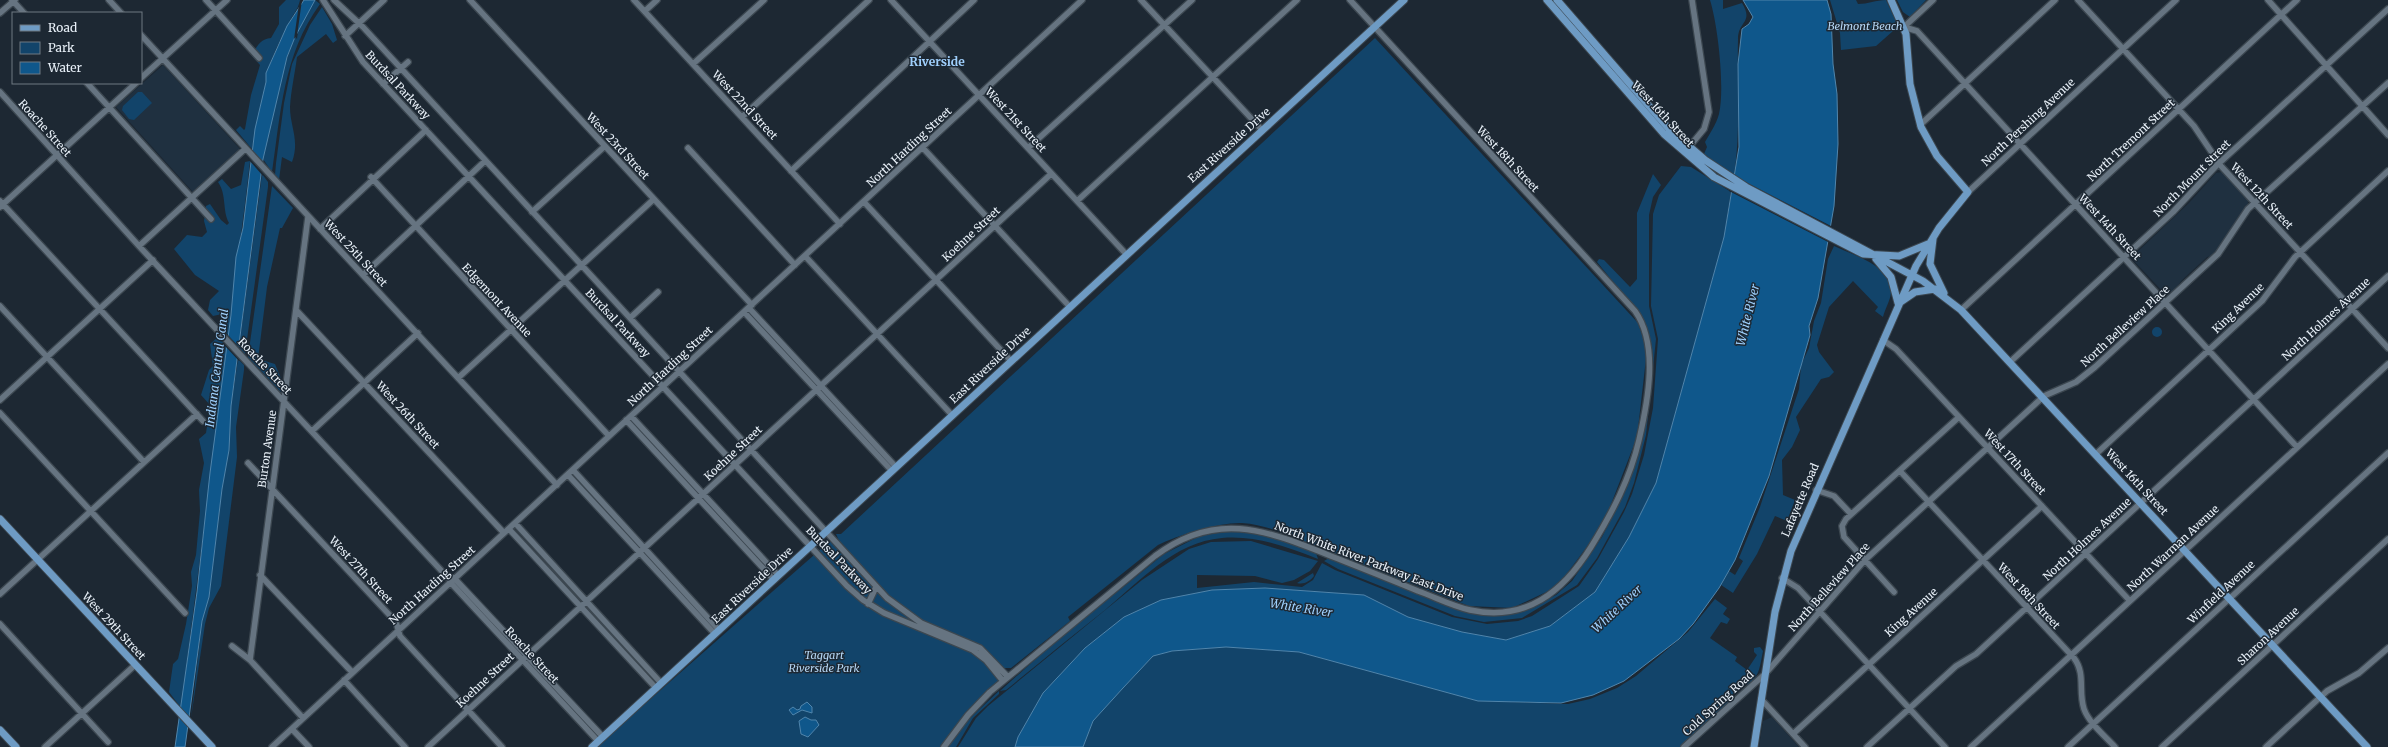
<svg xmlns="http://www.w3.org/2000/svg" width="2388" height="747" viewBox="0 0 2388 747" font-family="Merriweather,serif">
<rect width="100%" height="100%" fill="#1d2833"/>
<path fill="#1f3040" d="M163 65 240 149 193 192 116 107Z
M2222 172 2248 201V206L2239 216 2220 248 2212 256 2207 257 2181 281 2176 289 2166 295 2134 261 2133 256 2189 203 2216 173Z
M1772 717 1799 747H1759L1763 721Z"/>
<path fill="#12446a" d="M286 0H300C298 11 292 15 288 25 281 38 266 68 266 82L252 149 236 130 240 126 244 130 245 129 251 95 260 65 252 56C256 47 260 39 271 38L279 24V7Z
M315 0 320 4C283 55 281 112 272 172L263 159 282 72 295 36 297 39 298 31Z
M1710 0H1723V9L1742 3C1754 23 1738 21 1738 39 1737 84 1741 130 1734 176L1704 154 1707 147 1705 142C1710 133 1716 125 1719 114 1725 88 1718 26 1710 0Z
M1830 0H1856L1858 4C1868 4 1876 0 1886 0L1901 31H1893L1876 46 1841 50 1840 33Z
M1897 0H1926L1910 17 1903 12Z
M322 7 332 24 337 40 333 43 326 34 297 57C295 73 291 90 290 107 290 127 300 140 292 162L282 157 279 180 275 175 276 163 284 103 292 64 310 25Z
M1375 38 1638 323 1647 350 1637 437 1603 525 1557 587 1512 608 1469 606 1278 531C1266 527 1255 524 1242 523 1220 522 1178 535 1158 545L1068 617 1070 621 1011 668H1004L987 652 976 650 1001 678 944 747H596L830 541 887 602 907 613 889 598 840 543 836 534H841Z
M138 92H142L152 103 134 120 129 119 122 110 123 106Z
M250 161C244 220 234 277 229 336L221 327 222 314 213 316 208 310 210 300 219 291 195 275 174 249 187 235 202 237 207 232 204 221 206 206 210 204 221 220 227 225 229 223C222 210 227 195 218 182L222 179 231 189 241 185 245 162Z
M1681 166 1691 167 1731 192 1724 237 1656 483 1629 537 1595 592 1550 626 1506 640 1462 632 1408 617 1364 595 1265 588 1212 590 1161 600 1124 617 1085 648 1043 693 1018 737 1015 747H958L976 718 988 706 1142 580 1189 549 1211 542 1251 541 1318 561 1310 571 1294 580 1282 583 1255 576 1197 575V588L1254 582 1302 587 1313 580 1322 563 1335 570 1452 617 1487 624 1518 621 1532 616 1579 586 1598 559 1624 512 1632 494 1644 455 1653 408 1658 339 1651 306 1653 214 1659 195Z
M262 174 268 182V187L245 354 239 347Z
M1653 174 1661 185 1653 197 1649 215V306L1656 339 1646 435 1634 483 1625 507 1597 558 1577 585 1522 618 1484 622 1455 616 1338 569 1324 561 1329 558 1456 609 1484 615H1502L1526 610 1556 595 1572 581 1602 537 1624 494 1640 445 1650 390 1652 346 1647 328 1637 311 1597 262 1599 259 1604 260 1630 287 1637 279V213Z
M272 186 293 208 282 228H280L267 287 258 359 275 364 282 381 285 382 281 392 248 357Z
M1834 246C1853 255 1893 266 1891 293 1890 301 1885 309 1883 317L1875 311 1878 307 1853 281 1829 307 1817 345 1819 352 1834 372 1829 377 1821 379 1796 417 1800 430 1792 447 1782 460 1783 495 1795 500 1787 521 1775 516 1757 554 1733 593 1721 585 1729 571 1735 575 1743 561 1739 558 1760 507 1799 389 1801 365 1809 348 1814 321 1821 303 1828 259Z
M2152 332a5 5 0 1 1 10 0a5 5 0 1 1-10 0Z
M218 337 227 347 181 708 169 692 173 664 178 659 186 624 192 586 191 572 196 555 200 511 199 490 204 463 199 439 206 433 210 405 201 395 209 370 213 366 210 344Z
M238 359 244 365V370L236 427 237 457 221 586 209 608 205 624 191 718 202 621 209 597 222 489 229 450 231 406Z
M1230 531C1260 531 1289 540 1316 553L1318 559C1287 547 1256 535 1222 538 1174 542 1139 582 1105 610 1072 636 1039 663 1006 690L1000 691 1049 647 1164 554 1200 536Z
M1313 573 1314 576C1310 581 1304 585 1297 583Z
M1715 599 1727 608 1723 614 1730 619 1727 624 1721 622 1710 638 1737 657 1735 661 1747 670 1757 655 1754 652V648L1760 647 1763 651C1760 665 1760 676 1748 685L1745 683 1733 694V699L1680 747H1083L1093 721 1123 688 1153 656 1172 651 1226 647 1299 652 1478 701 1568 704 1590 699 1617 688 1636 676 1688 632Z
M999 691V694L973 718 956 747H948L969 719Z"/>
<path fill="#0f578b" stroke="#5085ac" d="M304 0H315L295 37 287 57 263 159 231 406 229 450 222 489 209 597 202 621 185 747H175L197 592 210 473 231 315 236 257 243 228 255 129 266 82V73L287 26Z
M1743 0H1827L1831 14 1833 64 1837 94 1838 144 1834 206 1818 298 1809 326 1810 335 1769 476 1735 560 1719 588 1693 624 1679 639 1624 681 1593 695 1561 703 1478 701 1299 652 1226 647 1172 651 1153 656 1123 688 1093 721 1083 747H1015L1018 737 1043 693 1085 648 1124 617 1161 600 1212 590 1265 588 1364 595 1408 617 1462 632 1506 640 1550 626 1595 592 1629 537 1656 483 1724 237 1739 147 1738 64 1742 29 1749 24 1753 17Z
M807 702 812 707V713L802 710 793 715 789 710 793 707 797 710 800 709 801 706Z
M805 717 811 720H816L819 725 808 737 801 734 799 721Z"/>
<path fill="#1d2833" d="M302 0 297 36 294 39 299 4Z
M250 148 265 165 263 176 248 159Z
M1732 175 1833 227 1830 243 1729 191Z
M227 334 241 349 239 361 225 346Z"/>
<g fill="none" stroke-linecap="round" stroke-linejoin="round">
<g stroke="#3c4750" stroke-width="8">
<path id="minor" d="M12 0 24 13
M109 0 121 13
M206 0 259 58
M323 0 363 62 847 586 863 600 884 613 973 650 986 660 1003 681
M334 0 363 27 887 598 921 623 980 648 1008 677
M470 0 752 305
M634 0 840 224
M891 0 1126 254
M1141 0 1262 130
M2078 0 2194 126 2221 166 2388 348
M2268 0 2388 135
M645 11 657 0
M0 13 15 0
M1904 27 1917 31 2297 447
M1904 27 1933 0
M141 35 557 485
M345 36 384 0
M693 64 764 0
M141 78 227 0
M87 83 211 219
M383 84 408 62
M0 92 139 246 451 581
M742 117 869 0
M1920 125 2055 0
M1689 147 1704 129 1709 112 1692 0
M688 148 795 265
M923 148 1070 307
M1028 148 1192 0
M791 171 974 0
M371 177 609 436
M1968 192 2176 0
M0 201 203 421
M1077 201 1297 0
M864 202 1011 361
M0 207 136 83
M532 212 605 146
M320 229 426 130
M139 246 245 149
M805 256 952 415
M363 275 485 161
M0 306 144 462
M749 308 896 467
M296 310 504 533
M1961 310 2297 0
M744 312 892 471
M630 318 658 292
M1883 340 1896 349 2130 601
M2010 362 2173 212 2216 166 2388 9
M458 378 654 199
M0 400 153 260
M0 413 185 613
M631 416 778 575
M626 420 774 580
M312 431 418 333
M2096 454 2262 301 2295 257 2388 171
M248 463 396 622 400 636 502 747
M573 470 719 630
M1900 471 2074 658C2086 674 2078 691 2084 709 2089 723 2105 736 2115 747
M568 475 715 634
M1816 490 1834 496 1851 514
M515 523 661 683
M509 529 656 688
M260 575 352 672
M454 578 603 737
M1782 578 1798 588 1945 747
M450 582 598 741
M1894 592 1844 537 1842 526 1846 519 1959 417
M0 594 197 414
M868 604 876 587
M0 624 108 742
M232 646 250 660 303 718
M250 660 308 217
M344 680 405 747
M1761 699 1805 747
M292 729 309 747
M1793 734 2042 506
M45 747 135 665
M272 747 1082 0
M428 747 1051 174
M944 747 968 715 990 692 1155 556C1215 511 1263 529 1326 554 1356 566 1387 578 1418 591 1435 597 1452 606 1470 610 1526 622 1563 592 1591 547 1612 513 1630 479 1639 440 1648 401 1659 345 1635 311L1350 0
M1684 747 1765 674 1865 560 2044 396 2076 382 2095 367 2218 254 2248 209 2388 83
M1867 747 1956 666 1976 654 2388 276
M1971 747 2388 364
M2068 747 2388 453
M2162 747 2388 539
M2266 747 2327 691 2359 673 2388 648"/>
</g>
<g stroke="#3c4750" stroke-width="9">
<path id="major" d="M1547 0 1664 134 1714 177 1863 254 1899 256 1928 244
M1557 0 1669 129 1705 160 1746 187 1923 281 1961 310 2367 747
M1933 239 1930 264 1944 293
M1876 259 1891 277 1898 303
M1899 303 1915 292 1935 289
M0 519 212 747
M0 730 16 747
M592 747 1404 0
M1754 747 1775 612 1791 551 1916 266 1939 228 1968 192 1937 156 1921 127 1910 84 1906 34 1891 0"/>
</g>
<use href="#minor" stroke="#667481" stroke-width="5.5"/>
<use href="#major" stroke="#6e9bc4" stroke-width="7"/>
</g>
<g text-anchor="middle" stroke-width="3" stroke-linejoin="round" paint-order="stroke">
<g font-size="11" font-style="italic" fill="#b6d7f5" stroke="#1d2833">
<text x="1865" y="30">Belmont Beach</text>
<text x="824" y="659">Taggart<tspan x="824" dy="13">Riverside Park</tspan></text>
</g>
<g font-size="11" fill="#e9f1f9" stroke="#1d2833">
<text transform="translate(398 85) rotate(47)" y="4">Burdsal Parkway</text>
<text transform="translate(745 105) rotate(47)" y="4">West 22nd Street</text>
<text transform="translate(1663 114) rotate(47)" y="4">West 16th Street</text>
<text transform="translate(1016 120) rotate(47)" y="4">West 21st Street</text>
<text transform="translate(2028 122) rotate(-43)" y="4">North Pershing Avenue</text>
<text transform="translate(45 128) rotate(48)" y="4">Roache Street</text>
<text transform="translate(2131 140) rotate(-43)" y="4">North Tremont Street</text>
<text transform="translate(1229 145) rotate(-42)" y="4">East Riverside Drive</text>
<text transform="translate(618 146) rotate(47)" y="4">West 23rd Street</text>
<text transform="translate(909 147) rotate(-43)" y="4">North Harding Street</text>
<text transform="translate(1508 159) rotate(47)" y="4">West 18th Street</text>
<text transform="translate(2192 178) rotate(-45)" y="4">North Mount Street</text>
<text transform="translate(2262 196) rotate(47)" y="4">West 12th Street</text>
<text transform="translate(2110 227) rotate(47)" y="4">West 14th Street</text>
<text transform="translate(971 234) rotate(-43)" y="4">Koehne Street</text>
<text transform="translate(356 253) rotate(47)" y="4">West 25th Street</text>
<text transform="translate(497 300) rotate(47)" y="4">Edgemont Avenue</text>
<text transform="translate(2238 308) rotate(-44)" y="4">King Avenue</text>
<text transform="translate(2326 319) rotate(-43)" y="4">North Holmes Avenue</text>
<text transform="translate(618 323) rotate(47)" y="4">Burdsal Parkway</text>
<text transform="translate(2125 326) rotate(-42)" y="4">North Belleview Place</text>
<text transform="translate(990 365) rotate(-43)" y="4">East Riverside Drive</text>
<text transform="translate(265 366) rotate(47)" y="4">Roache Street</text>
<text transform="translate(670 366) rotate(-43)" y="4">North Harding Street</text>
<text transform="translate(408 415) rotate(47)" y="4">West 26th Street</text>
<text transform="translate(267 449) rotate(-82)" y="4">Burton Avenue</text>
<text transform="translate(733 453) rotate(-43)" y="4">Koehne Street</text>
<text transform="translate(2015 462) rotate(47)" y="4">West 17th Street</text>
<text transform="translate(2137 482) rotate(47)" y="4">West 16th Street</text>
<text transform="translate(1800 500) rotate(-67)" y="4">Lafayette Road</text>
<text transform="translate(2087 539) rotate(-43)" y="4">North Holmes Avenue</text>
<text transform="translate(2173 548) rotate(-43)" y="4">North Warman Avenue</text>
<text transform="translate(839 560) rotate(46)" y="4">Burdsal Parkway</text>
<text transform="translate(1369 561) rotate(21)" y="4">North White River Parkway East Drive</text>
<text transform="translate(361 570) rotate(47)" y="4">West 27th Street</text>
<text transform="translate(432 585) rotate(-42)" y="4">North Harding Street</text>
<text transform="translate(752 585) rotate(-43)" y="4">East Riverside Drive</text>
<text transform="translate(1829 587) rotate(-48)" y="4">North Belleview Place</text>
<text transform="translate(2221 592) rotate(-43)" y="4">Winfield Avenue</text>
<text transform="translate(2029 596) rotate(47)" y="4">West 18th Street</text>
<text transform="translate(1911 612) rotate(-42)" y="4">King Avenue</text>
<text transform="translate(114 626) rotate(47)" y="4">West 29th Street</text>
<text transform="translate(2268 636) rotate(-43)" y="4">Sharon Avenue</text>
<text transform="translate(532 655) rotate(47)" y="4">Roache Street</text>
<text transform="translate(485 680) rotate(-43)" y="4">Koehne Street</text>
<text transform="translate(1718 703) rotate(-42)" y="4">Cold Spring Road</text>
</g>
<g font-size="12" font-weight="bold" fill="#a0d0fd" stroke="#1d2833">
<text x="937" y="66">Riverside</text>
</g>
<g font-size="12" font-style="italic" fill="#9dcffc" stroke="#1d2833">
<text transform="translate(1748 315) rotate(-76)" y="4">White River</text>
<text transform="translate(217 368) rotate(-83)" y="4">Indiana Central Canal</text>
<text transform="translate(1301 608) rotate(9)" y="4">White River</text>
<text transform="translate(1617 609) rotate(-43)" y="4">White River</text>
</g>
</g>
<rect x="12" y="12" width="130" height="72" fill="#1d2833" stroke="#6f7882"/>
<rect x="20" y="25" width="20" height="6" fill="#6e9bc4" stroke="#6f7882"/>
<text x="48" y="32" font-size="12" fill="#e9f1f9">Road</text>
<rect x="20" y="42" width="20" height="12" fill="#12446a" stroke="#6f7882"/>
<text x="48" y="52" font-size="12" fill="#e9f1f9">Park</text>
<rect x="20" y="62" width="20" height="12" fill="#0f578b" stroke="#6f7882"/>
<text x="48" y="72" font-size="12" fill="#e9f1f9">Water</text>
</svg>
